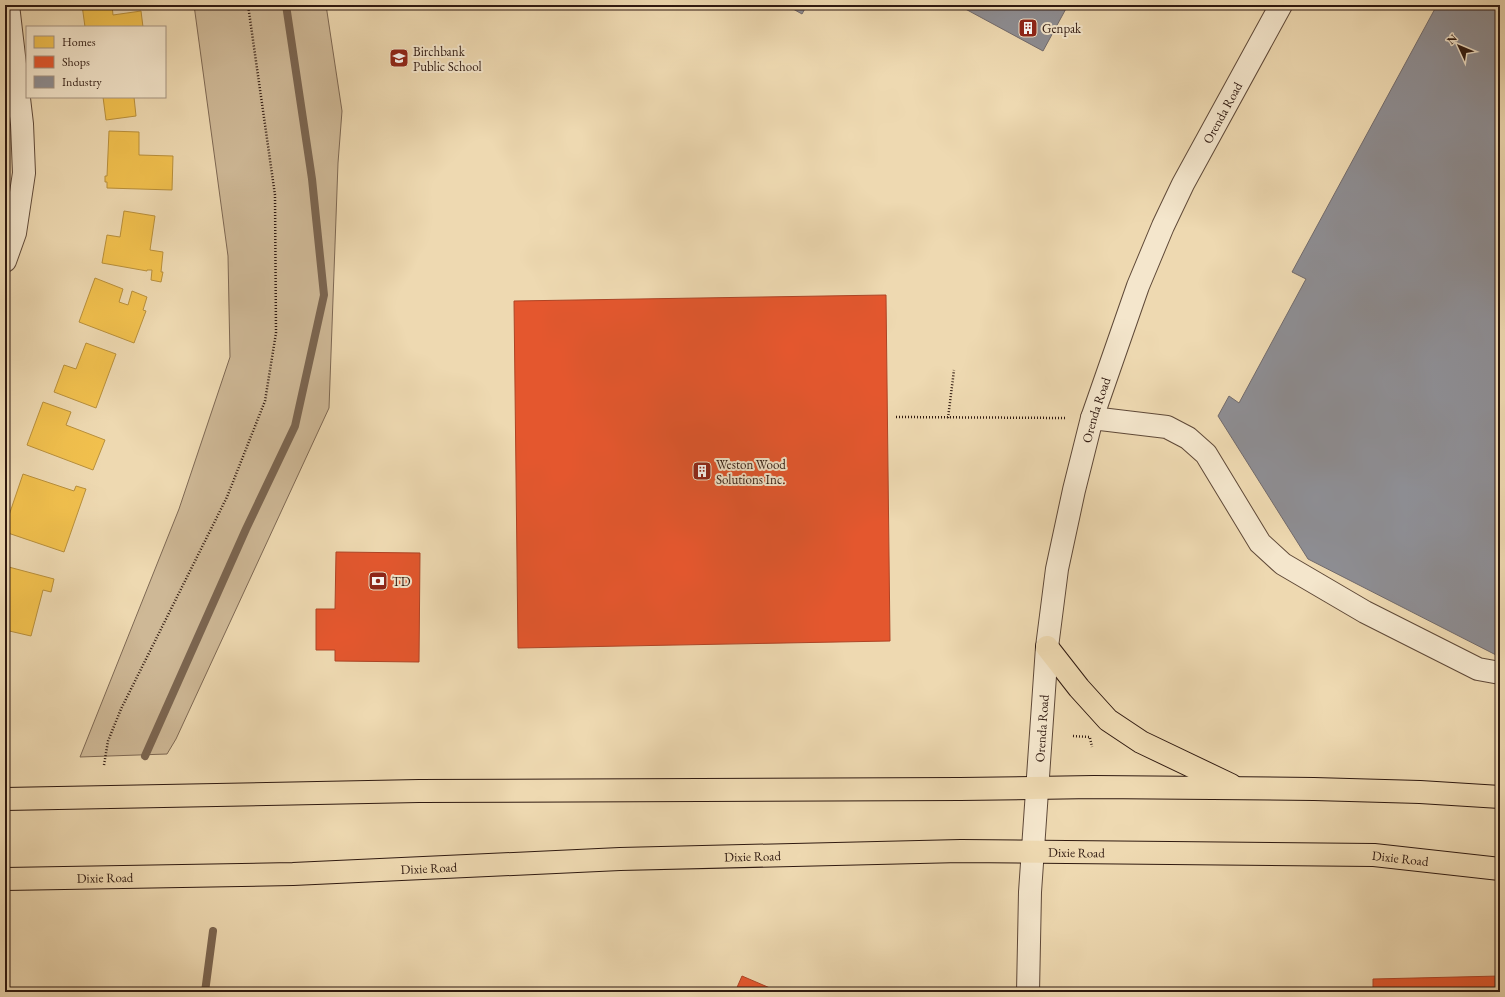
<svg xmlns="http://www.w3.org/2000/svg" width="1505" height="997" viewBox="0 0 1505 997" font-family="'EB Garamond',serif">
<rect width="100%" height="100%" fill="#eed9b1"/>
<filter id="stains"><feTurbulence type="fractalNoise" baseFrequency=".005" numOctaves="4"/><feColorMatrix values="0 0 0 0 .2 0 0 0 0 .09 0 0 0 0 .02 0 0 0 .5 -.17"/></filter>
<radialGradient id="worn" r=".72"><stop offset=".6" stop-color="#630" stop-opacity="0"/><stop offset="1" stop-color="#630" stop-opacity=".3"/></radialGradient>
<path fill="#ceb896" stroke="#7e6853" d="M194 5H326L342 111 338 163 329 408 176 739 167 754 80 757 179 509 230 357 228 256Z"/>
<path fill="#f2c14e" stroke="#b88f3b" d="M82 5H112L113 15 141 11 143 27H85Z
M103 97H134L136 116 106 120Z
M109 131 139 132V155L173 156 172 190 107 188V182H105V176H107Z
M124 211 155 216 150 250 163 252 161 272H163L161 282 151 280 152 270H147V271L102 263 107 235 120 237Z
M95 278 123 289 119 302 128 305 132 291 147 297 143 310 146 311 134 343 79 322Z
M86 343 116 354 96 408 54 392 64 365 76 369Z
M43 402 71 412 66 425 105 440 93 470 27 445Z
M23 474 74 491 76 486 86 489 64 552 5 532V527Z
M5 566 54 579 51 592 43 590 31 636 5 630Z"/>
<path fill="#e4572e" stroke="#ae4425" d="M886 295 890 641 518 648 514 301Z
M336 552 420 553 419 662 335 661V650H316V609H335Z
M742 976 777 991 784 990V992H735Z
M1500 976V992H1373V979Z"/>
<path fill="#8d8d92" stroke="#716a6b" d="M786 5H807L802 14Z
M958 5H1068L1043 51Z
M1437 5H1500V657L1308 559 1218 416 1229 396 1239 403 1306 279 1292 272Z"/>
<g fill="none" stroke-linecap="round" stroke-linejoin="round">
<path stroke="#7b6550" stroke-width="8" d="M145 756 246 529 295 426 324 295 312 179 286 5
M205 992 213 931"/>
<g stroke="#5f4938" stroke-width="24">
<g id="minor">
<path d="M5 261 15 233 24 173 22 124 8 5"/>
<path d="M1092 418 1167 427 1188 438 1206 454 1260 543 1283 564 1365 612 1478 669 1500 673"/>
<path id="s1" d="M1028 992 1030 892 1047 647 1057 569 1074 490 1092 418 1138 286 1163 226 1183 184 1281 5"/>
</g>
</g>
<g stroke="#2f1910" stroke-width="24">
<g id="major">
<path d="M1047 647 1079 688 1108 720 1141 742 1231 785"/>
<path d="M5 799 419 791 960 789 1094 787 1314 789 1420 792 1500 797"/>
<path id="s2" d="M5 879 293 874 620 859 961 851 1374 855 1500 869"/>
</g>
</g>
<path stroke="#2f1910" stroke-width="2.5" stroke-dasharray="1 2" stroke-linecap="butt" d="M896 417 1066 418
M948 418 954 370
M1073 736 1089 737
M1090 738 1092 747
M104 765 108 741 121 709 227 497 265 401 276 333 275 195 248 5"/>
<use href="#minor" stroke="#f4e6cc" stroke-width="22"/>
<use href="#major" stroke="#eed9b1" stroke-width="22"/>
</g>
<defs>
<g id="building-square" transform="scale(1)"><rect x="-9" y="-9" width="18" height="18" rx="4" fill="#8f2418" stroke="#f4e6cc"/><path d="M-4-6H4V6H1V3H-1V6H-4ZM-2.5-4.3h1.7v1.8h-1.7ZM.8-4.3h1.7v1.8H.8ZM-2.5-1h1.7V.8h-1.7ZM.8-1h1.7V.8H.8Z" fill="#fff"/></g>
<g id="school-square" transform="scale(1)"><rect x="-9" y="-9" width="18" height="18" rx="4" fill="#8f2418" stroke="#f4e6cc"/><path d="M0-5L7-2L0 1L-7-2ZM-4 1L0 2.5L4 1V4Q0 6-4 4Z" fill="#fff"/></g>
<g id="bank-square" transform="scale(1)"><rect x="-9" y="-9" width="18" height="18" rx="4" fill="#8f2418" stroke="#f4e6cc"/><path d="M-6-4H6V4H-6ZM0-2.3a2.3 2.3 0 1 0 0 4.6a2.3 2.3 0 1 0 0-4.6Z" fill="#fff"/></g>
</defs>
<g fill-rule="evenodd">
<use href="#building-square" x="1028" y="28"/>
<use href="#school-square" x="399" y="58"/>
<use href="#building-square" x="702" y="471"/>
<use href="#bank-square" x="378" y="581"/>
</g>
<g text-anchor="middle" stroke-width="4" stroke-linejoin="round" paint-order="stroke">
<g font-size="13" fill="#2f1910" stroke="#f4e6cc" text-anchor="start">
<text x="1042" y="33">Genpak</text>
<text x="413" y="56">Birchbank<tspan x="413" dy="15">Public School</tspan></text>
<text x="716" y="469">Weston Wood<tspan x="716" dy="15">Solutions Inc.</tspan></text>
<text x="392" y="586">TD</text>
</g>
<g font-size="13" fill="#2f1910" stroke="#f4e6cc">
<text dy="5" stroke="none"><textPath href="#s1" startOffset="912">Orenda Road</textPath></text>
<text dy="5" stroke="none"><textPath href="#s1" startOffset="588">Orenda Road</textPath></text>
<text dy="5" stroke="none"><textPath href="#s1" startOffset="264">Orenda Road</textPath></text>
<text dy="5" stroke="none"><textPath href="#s2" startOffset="1072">Dixie Road</textPath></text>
<text dy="5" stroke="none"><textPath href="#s2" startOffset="748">Dixie Road</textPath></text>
<text dy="5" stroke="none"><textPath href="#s2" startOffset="1396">Dixie Road</textPath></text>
<text dy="5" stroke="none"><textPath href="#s2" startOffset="424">Dixie Road</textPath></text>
<text dy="5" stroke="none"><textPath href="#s2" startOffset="100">Dixie Road</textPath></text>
</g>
</g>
<rect width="1505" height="997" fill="none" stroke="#eed9b1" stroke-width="20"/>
<rect x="6" y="6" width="1493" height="985" fill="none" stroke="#2f1910" stroke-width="2"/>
<rect x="10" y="10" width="1485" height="977" fill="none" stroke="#2f1910"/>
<rect x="26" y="26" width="140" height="72" fill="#f4e6cc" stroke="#a59481"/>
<rect x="34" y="36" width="20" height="12" fill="#f2c14e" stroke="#a59481"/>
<text x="62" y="46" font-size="12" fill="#2f1910">Homes</text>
<rect x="34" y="56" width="20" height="12" fill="#e4572e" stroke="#a59481"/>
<text x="62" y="66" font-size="12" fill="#2f1910">Shops</text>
<rect x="34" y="76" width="20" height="12" fill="#8d8d92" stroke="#a59481"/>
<text x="62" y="86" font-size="12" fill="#2f1910">Industry</text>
<g transform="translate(1459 46) rotate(314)" stroke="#f4e6cc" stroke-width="3" paint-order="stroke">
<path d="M0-3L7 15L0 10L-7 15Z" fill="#2f1910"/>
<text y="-6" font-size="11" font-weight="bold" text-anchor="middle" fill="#2f1910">N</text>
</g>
<rect width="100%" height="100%" filter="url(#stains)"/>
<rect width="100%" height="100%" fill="url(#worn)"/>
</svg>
